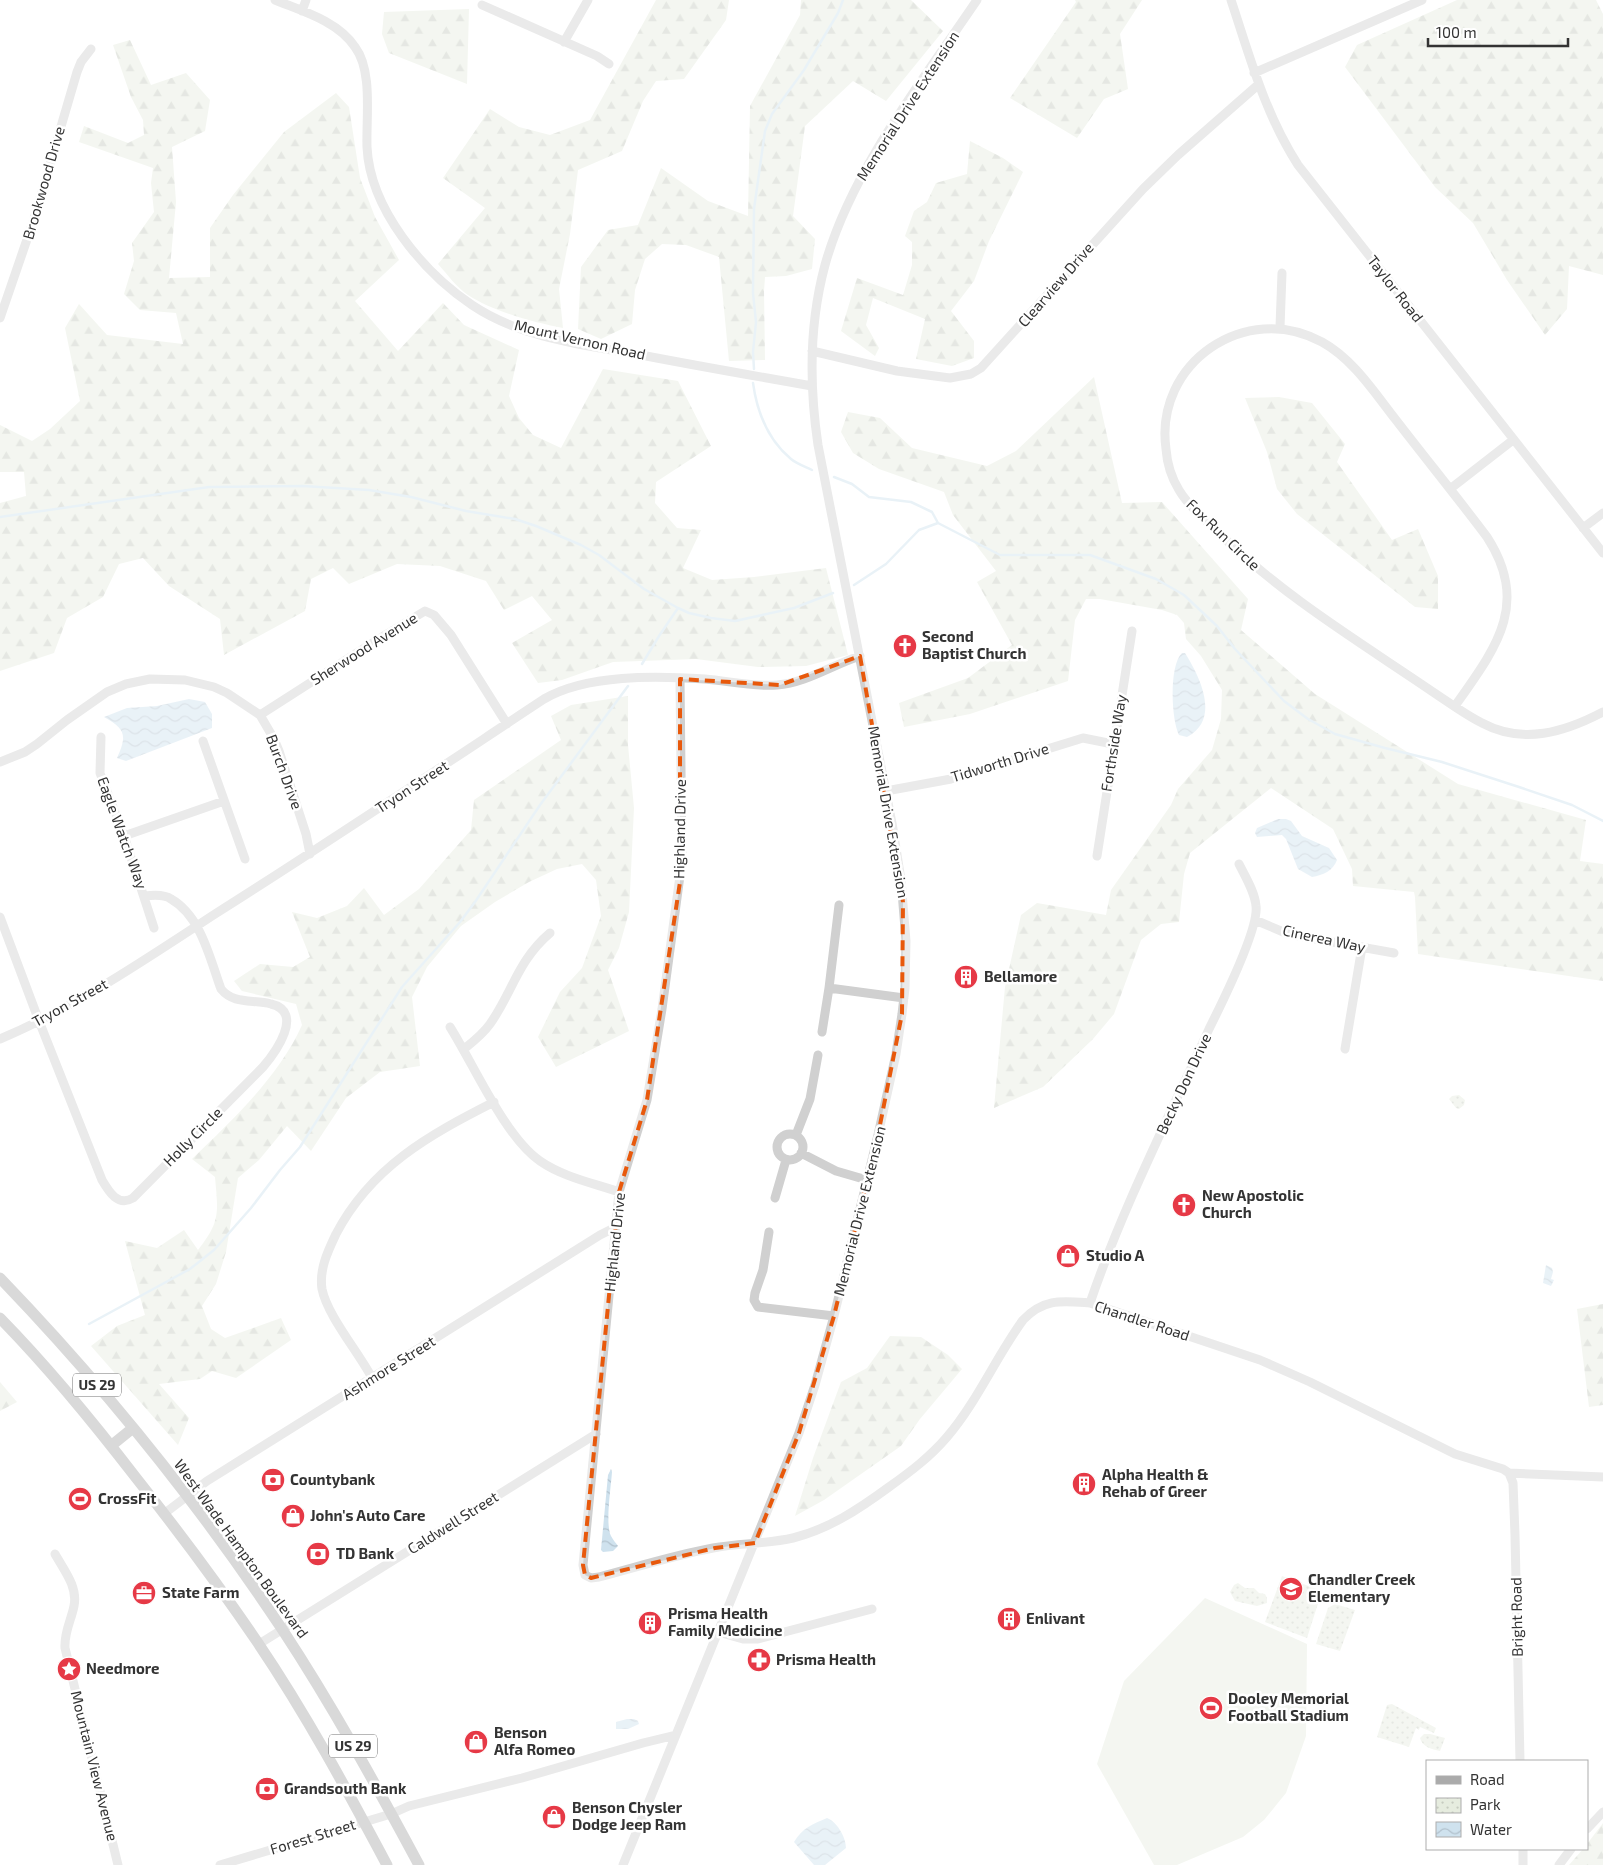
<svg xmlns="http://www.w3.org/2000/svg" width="1603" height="1865" viewBox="0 0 1603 1865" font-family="'Exo 2',sans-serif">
<defs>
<pattern id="forest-firs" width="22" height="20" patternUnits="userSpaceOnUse" patternTransform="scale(1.25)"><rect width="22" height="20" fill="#e6ecdf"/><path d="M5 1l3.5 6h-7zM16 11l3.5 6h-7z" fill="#c6cbc0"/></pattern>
<pattern id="park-dots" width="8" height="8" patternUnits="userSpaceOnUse" patternTransform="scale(1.25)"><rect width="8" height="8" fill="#e6ecdf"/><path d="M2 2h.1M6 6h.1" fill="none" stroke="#c6cbc0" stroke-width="1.8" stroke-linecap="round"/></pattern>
<pattern id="water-waves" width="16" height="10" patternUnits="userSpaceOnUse" patternTransform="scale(1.25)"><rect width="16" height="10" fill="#cfe2ee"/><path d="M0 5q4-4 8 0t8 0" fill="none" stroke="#b2c2cd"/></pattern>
</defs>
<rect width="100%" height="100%" fill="#fff"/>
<path fill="#e6ecdf" d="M1205 1598 1307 1644 1306 1736 1286 1793 1264 1820 1243 1837 1177 1865H1154L1097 1764 1124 1681Z"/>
<path fill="url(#forest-firs)" d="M656 0H729L726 20 684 79 656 81 643 101 622 151 578 170 570 234 559 289 563 328C535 323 492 311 468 295 457 288 447 274 438 264L485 208 443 178 490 109 519 127 550 135 590 120Z
M801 0H911L943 31 886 101 853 81 805 126 793 216 815 239 812 269 786 276 765 277 764 291 765 360 729 361 719 257 686 245 662 244 645 259 635 290 632 324 601 339 578 329 581 267 608 230 638 225 661 168 708 201 748 216 750 106 800 15Z
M1075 0H1142L1120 34 1128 89 1104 99 1077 138 1010 98 1076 2Z
M1457 0H1596L1603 14V275L1569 266 1567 309 1545 335 1507 280 1473 223 1435 187 1345 67 1357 45Z
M469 9 467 84 389 53 382 34 384 12Z
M130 40 151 85 186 73 210 100 205 131 172 147 176 202 169 278 210 277V228L233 195 284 132 336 93 349 107 360 178 375 217 399 260 355 301 398 351 443 303 464 325 519 350 509 396 519 418 533 435 561 448 603 369 678 381 711 446 656 482 655 503 677 528 701 530 683 568 712 580 754 577 826 568 848 655 806 666 758 667 696 659 613 662 562 680 538 683 512 643 552 620 532 596 504 610 486 581 440 566 397 564 349 584 333 568 311 579 305 611 224 655 220 619 169 586 143 558 119 564 103 597 67 618 54 653 0 671V503L26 496 24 472H0V425L32 441 50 429 80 401 65 328 79 304 107 335 183 344 176 313 140 310 124 294 134 261 132 243 154 212 151 183 153 168 79 142 84 126 128 143 144 135 143 120 131 97 113 45Z
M970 141 1003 158 1023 172 989 241 974 281 951 311 974 341V358L952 366 916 359 925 319 873 298 866 325 879 348 875 356 841 331 857 278 903 295 912 265V242L905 236 914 211 927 202 936 183 967 174Z
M1094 377 1122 503 1162 502 1248 599 1241 630 1315 694 1458 784 1586 820 1580 861 1603 864V981L1418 954 1415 897 1414 892 1353 886 1352 869 1333 829 1271 788 1190 853 1184 874 1179 922 1161 924 1141 940 1114 1014 1093 1039 1043 1087 994 1108 1005 987 1021 915 1037 903 1106 915 1111 890 1171 805 1178 789 1212 750 1221 719 1222 690 1201 656 1186 639 1184 623 1177 615 1162 610 1100 599H1086L1075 620 1068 681 970 714 904 727 899 703 968 678 1012 645 977 582 996 571 953 515 944 492 879 469 853 453 841 432 848 412 880 418 912 448 987 466 1016 451Z
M1279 397 1312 403 1345 444 1337 462 1392 540 1418 529 1438 576V609L1415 607 1297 514 1277 489 1267 452 1245 398Z
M628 696V745L634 808 629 912 619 948 608 970 629 1031 556 1067 538 1037 560 992 582 968 601 916 596 880 582 864 557 869 529 882 495 902 461 926 427 967 412 997 420 1066 380 1072 346 1098 311 1151 287 1126 259 1160 238 1178 226 1252 216 1284 202 1306 211 1329 225 1338 281 1318 291 1340 236 1378 212 1371 200 1379 159 1384 189 1418 178 1445 91 1346 117 1326 145 1315 125 1241 157 1248 184 1230 198 1250C221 1221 218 1212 215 1177L192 1159C233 1119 278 1078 302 1025L296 1004 242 991 234 981 260 964 293 967 310 957 292 912 317 918 347 906 364 888 384 915 419 889 471 830 474 800 561 740 551 716 571 705Z
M1603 1304V1405L1589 1407 1577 1309Z
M890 1336 921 1337 948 1355 962 1369 920 1419 901 1446 824 1500 795 1516 813 1458 841 1382 867 1368Z
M0 1382 17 1402 0 1411Z
M1603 1823V1865H1569L1583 1849H1587V1844Z"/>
<path fill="url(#park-dots)" d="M1459 1095 1465 1100 1464 1105 1459 1109 1456 1108 1449 1099 1452 1096Z
M1282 1576 1322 1591 1307 1638 1265 1622Z
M1238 1583 1245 1588H1254L1259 1593 1265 1594 1267 1598V1603L1257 1606 1235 1601 1230 1592 1234 1585Z
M1335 1604 1355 1610 1340 1651 1316 1644 1328 1608Z
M1392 1704 1436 1728 1434 1733 1420 1727 1419 1730 1416 1728 1409 1747 1377 1737 1387 1705Z
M1424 1734H1430L1445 1738 1440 1751C1432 1749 1422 1747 1420 1738Z"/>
<path fill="url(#water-waves)" d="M1182 653H1185C1200 677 1221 719 1187 737L1179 735C1171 719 1169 665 1182 653Z
M189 699 205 702 212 714V728L126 761 117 758C127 736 126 729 104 717L127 708 157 706Z
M1278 819H1286L1291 821 1302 836 1329 848 1337 860C1333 871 1323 875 1312 877L1298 869 1286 839 1282 835 1257 837 1255 833 1257 828Z
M1546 1265 1552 1268 1553 1272 1551 1279 1554 1280 1551 1286 1543 1283Z
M611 1469 612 1472C611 1487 605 1524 611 1536 613 1540 616 1543 618 1546L613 1551 603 1552 601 1550 608 1475Z
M627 1719H634L638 1721 639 1724 628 1729H616V1722Z
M827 1818C837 1822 846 1837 846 1848L825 1865H814L794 1842C802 1828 813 1824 827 1818Z"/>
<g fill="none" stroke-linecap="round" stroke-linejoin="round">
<path stroke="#cfe2ee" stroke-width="2.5" d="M754 369 753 352 756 322 753 293 754 209 765 131 772 114 804 70 838 13 843 0
M753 383C757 412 767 439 791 459 797 464 806 467 812 470
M834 477 852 484 869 497 911 502 932 512 938 523 1000 555H1090L1156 579 1184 595 1217 626 1235 649 1284 701 1308 719 1335 734 1385 748 1442 762 1519 787 1572 805 1603 821
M0 517 209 487 303 486 369 490 411 497 466 511 515 519 536 526 581 545 599 555 644 589 678 608 689 613 711 618 735 621 794 608 833 593
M854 585 886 564 919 530 938 523
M642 664 659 636 678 608
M89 1324 190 1269 214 1250 251 1208 280 1170 300 1147 402 987 460 922 475 902 540 805 628 686"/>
<path stroke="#d0d0d0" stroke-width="9" d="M275 0C302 11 338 21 355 47 373 71 366 117 367 147 370 209 423 272 472 305 521 338 584 345 641 355 698 366 755 376 812 386
M1231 0C1250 57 1265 114 1298 165L1603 553
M482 5 597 56 609 64
M302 11 306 0
M564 42 588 0
M1254 73 1422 0
M0 318 33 222 77 72 81 62 91 49
M1280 327 1282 273
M812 351 897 371 950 378 971 374 981 368 1143 189 1178 155 1259 84
M1450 489 1513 440
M1583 528 1603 513
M680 679 682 861 662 1009 647 1100 619 1192 583 1565 585 1575 591 1578 599 1577C637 1567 675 1555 713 1548 739 1543 767 1544 793 1538 829 1529 859 1509 889 1487 910 1472 930 1457 947 1437 977 1402 996 1357 1023 1320 1044 1298 1062 1301 1090 1303L1260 1360 1310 1382 1455 1454 1503 1469 1509 1473 1603 1477
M1455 706C1495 649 1531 605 1487 537 1457 497 1426 459 1396 420 1374 392 1353 359 1322 342 1246 300 1154 363 1166 449 1167 463 1171 477 1179 490 1189 507 1206 520 1220 534 1284 597 1363 644 1436 694 1451 704 1466 715 1482 723 1523 745 1565 732 1603 712
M260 715 377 640 425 611 434 615 451 635 507 724
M101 737 100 773 124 836 154 928
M203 741 245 859
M0 762 25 752 37 744 67 720 107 692 126 684 150 679 185 680 214 687 227 693 260 715 274 739 279 751 306 834 310 854
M886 791 951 779 1083 738 1113 744
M124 836 224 801
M1097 856 1132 631
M839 905 829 988 904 998
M0 917 39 1021 102 1180C109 1192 118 1207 133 1198L263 1067C275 1053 305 1012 271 1004 253 999 234 1005 221 989 210 959 201 916 171 899 164 894 153 895 145 896
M1255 920 1288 934 1394 953
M450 1027C474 1065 505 1137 540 1161 563 1177 593 1183 619 1192
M822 1032 829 988
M0 1039C76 1007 146 959 215 914 326 844 435 771 544 699 587 674 656 676 705 679 729 681 753 687 777 685 806 683 832 665 860 656
M464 1049C474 1041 483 1034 490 1024 512 993 518 960 550 933
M1345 1049 1362 947
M777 1147a13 13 0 1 1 26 0a13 13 0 1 1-26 0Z
M796 1135 810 1099 818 1055
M801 1153 836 1171 867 1180
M775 1198 786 1160
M769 1232 763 1270 755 1293 754 1300 758 1307 834 1316
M1090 1303C1122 1209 1168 1119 1209 1029 1221 1005 1259 929 1256 906 1255 892 1245 876 1239 864
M372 1378C359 1353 327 1315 322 1289 319 1269 328 1251 336 1234 371 1167 429 1135 494 1102
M1509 1473 1513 1483 1515 1535 1520 1761
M165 1513 207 1481 600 1235 616 1227
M55 1554C64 1570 78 1587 74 1606 71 1621 64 1632 65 1648L118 1865
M718 1632 743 1639H758L872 1609
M259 1644 596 1434
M1587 1829 1603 1812
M1523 1849V1865
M220 1865 391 1814 409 1806 522 1778 643 1743 676 1735
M623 1865 799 1433 815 1385 834 1316 878 1135 896 1054 902 1014 905 988 906 941 901 880 892 823 818 445C809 384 809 324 825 265 851 171 923 80 977 0
M1559 1865 1571 1849"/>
<path stroke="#ababab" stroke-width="11" d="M0 1278C104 1386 199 1504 282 1629 332 1705 376 1785 419 1865
M0 1318C49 1368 94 1423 137 1479 179 1532 220 1587 258 1643 306 1714 347 1790 387 1865
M112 1445 133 1428"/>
</g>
<path d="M0 0H1603V1865H0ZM860 656 903 902 902 1014 878 1135 834 1316 799 1433 755 1543 715 1548 591 1578 585 1575 583 1565 619 1192 647 1100 680 882V679L780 685Z" fill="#fff" fill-opacity=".55" fill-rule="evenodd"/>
<path fill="none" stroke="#e8590c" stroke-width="4" stroke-dasharray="10 6" stroke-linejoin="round" d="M860 656 903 902 902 1014 878 1135 834 1316 799 1433 755 1543 715 1548 591 1578 585 1575 583 1565 619 1192 647 1100 680 882V679L780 685Z"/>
<defs>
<g id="church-disc" transform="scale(1.25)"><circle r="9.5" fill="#e63946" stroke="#fff"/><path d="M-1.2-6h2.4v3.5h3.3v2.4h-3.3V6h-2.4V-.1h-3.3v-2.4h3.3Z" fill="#fff"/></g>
<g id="building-disc" transform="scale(1.25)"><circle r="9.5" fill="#e63946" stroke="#fff"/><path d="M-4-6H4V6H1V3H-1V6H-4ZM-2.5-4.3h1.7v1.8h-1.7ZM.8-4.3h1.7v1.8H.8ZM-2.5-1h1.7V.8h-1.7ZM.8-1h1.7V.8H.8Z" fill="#fff"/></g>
<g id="shop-disc" transform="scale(1.25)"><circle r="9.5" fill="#e63946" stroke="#fff"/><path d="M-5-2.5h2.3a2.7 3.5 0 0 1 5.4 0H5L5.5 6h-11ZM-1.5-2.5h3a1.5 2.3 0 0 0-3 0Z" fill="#fff"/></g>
<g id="bank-disc" transform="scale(1.25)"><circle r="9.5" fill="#e63946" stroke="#fff"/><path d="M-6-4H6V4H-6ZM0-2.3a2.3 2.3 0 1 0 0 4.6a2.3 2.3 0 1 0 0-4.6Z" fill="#fff"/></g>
<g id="stadium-disc" transform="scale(1.25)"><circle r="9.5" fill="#e63946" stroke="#fff"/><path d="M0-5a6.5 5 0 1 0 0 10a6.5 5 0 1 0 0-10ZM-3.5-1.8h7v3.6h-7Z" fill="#fff"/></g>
<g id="school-disc" transform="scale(1.25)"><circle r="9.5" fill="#e63946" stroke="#fff"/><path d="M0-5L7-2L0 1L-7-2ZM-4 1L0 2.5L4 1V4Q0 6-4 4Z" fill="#fff"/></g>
<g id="office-disc" transform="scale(1.25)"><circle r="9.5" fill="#e63946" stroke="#fff"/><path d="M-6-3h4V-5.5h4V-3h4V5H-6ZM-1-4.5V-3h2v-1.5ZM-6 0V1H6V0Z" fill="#fff"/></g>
<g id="pharmacy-disc" transform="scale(1.25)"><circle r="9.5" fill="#e63946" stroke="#fff"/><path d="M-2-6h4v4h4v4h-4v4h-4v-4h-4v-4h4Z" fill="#fff"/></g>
<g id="sight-disc" transform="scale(1.25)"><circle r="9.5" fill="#e63946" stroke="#fff"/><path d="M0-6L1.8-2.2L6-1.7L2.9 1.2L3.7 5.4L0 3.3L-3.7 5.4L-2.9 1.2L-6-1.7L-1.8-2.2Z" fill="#fff"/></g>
</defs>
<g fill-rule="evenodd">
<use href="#church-disc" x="905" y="646"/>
<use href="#building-disc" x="966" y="977"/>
<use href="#church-disc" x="1184" y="1205"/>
<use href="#shop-disc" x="1068" y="1256"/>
<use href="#bank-disc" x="273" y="1480"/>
<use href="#building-disc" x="1084" y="1484"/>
<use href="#stadium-disc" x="80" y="1499"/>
<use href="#shop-disc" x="293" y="1516"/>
<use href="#bank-disc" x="318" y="1554"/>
<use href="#school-disc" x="1291" y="1589"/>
<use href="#office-disc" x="144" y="1593"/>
<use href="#building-disc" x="1009" y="1619"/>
<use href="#building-disc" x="650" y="1623"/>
<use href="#pharmacy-disc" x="759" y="1660"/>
<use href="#sight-disc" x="69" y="1669"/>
<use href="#stadium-disc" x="1211" y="1708"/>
<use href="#shop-disc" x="476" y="1742"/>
<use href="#bank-disc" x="267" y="1789"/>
<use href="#shop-disc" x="554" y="1817"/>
</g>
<g text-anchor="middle" stroke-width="5" stroke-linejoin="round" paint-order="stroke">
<g fill="#fff" stroke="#707070" stroke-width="1">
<rect x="73" y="1373.5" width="48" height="23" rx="4"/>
<rect x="329" y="1734.5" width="48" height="23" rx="4"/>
</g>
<g font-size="14" font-weight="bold" fill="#333">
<text x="97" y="1390">US 29</text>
<text x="353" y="1751">US 29</text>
</g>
<g font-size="15" fill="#333" stroke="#fff">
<text transform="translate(908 106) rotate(-57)" y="5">Memorial Drive Extension</text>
<text transform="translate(44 183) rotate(-74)" y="5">Brookwood Drive</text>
<text transform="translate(1056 285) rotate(-49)" y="5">Clearview Drive</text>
<text transform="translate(1395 289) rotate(52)" y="5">Taylor Road</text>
<text transform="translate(580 340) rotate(13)" y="5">Mount Vernon Road</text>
<text transform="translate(1223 535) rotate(44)" y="5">Fox Run Circle</text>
<text transform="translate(364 649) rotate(-32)" y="5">Sherwood Avenue</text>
<text transform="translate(1114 743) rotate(-81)" y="5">Forthside Way</text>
<text transform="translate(1000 763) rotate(-17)" y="5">Tidworth Drive</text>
<text transform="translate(284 772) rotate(70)" y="5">Burch Drive</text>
<text transform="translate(412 787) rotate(-33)" y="5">Tryon Street</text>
<text transform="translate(888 812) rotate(80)" y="5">Memorial Drive Extension</text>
<text transform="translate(680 829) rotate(-89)" y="5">Highland Drive</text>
<text transform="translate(122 833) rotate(70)" y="5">Eagle Watch Way</text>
<text transform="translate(1324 939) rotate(12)" y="5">Cinerea Way</text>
<text transform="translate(70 1003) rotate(-29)" y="5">Tryon Street</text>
<text transform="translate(1184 1084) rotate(-65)" y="5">Becky Don Drive</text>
<text transform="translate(193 1137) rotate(-45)" y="5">Holly Circle</text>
<text transform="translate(860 1211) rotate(-76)" y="5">Memorial Drive Extension</text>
<text transform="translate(615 1242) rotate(-84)" y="5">Highland Drive</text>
<text transform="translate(1142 1321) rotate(18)" y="5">Chandler Road</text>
<text transform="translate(389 1368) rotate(-32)" y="5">Ashmore Street</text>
<text transform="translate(453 1523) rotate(-32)" y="5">Caldwell Street</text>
<text transform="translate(241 1549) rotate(54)" y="5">West Wade Hampton Boulevard</text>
<text transform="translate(1517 1617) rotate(-91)" y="5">Bright Road</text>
<text transform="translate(94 1766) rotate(76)" y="5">Mountain View Avenue</text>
<text transform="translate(313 1837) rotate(-17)" y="5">Forest Street</text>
</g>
<g font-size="15" font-weight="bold" fill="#333" stroke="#fff" text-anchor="start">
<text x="922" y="642">Second<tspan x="922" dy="17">Baptist Church</tspan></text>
<text x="984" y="982">Bellamore</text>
<text x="1202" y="1201">New Apostolic<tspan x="1202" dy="17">Church</tspan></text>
<text x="1086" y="1261">Studio A</text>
<text x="1102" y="1480">Alpha Health &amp;<tspan x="1102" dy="17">Rehab of Greer</tspan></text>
<text x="290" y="1485">Countybank</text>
<text x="98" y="1504">CrossFit</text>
<text x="310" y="1521">John's Auto Care</text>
<text x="336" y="1559">TD Bank</text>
<text x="1308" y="1585">Chandler Creek<tspan x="1308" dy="17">Elementary</tspan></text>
<text x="162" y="1598">State Farm</text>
<text x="668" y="1619">Prisma Health<tspan x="668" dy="17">Family Medicine</tspan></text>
<text x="1026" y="1624">Enlivant</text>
<text x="776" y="1665">Prisma Health</text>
<text x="86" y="1674">Needmore</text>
<text x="1228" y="1704">Dooley Memorial<tspan x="1228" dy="17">Football Stadium</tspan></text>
<text x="494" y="1738">Benson<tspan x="494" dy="17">Alfa Romeo</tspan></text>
<text x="284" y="1794">Grandsouth Bank</text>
<text x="572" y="1813">Benson Chysler<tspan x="572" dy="17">Dodge Jeep Ram</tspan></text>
</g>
</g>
<rect x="1426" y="1760" width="162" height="90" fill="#ffffff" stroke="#adadad"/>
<rect x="1436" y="1776" width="25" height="8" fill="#ababab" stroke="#adadad"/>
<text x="1470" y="1785" font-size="15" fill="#333333">Road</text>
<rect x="1436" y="1798" width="25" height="15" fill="url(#park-dots)" stroke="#adadad"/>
<text x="1470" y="1810" font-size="15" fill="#333333">Park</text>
<rect x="1436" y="1822" width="25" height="15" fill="url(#water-waves)" stroke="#adadad"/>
<text x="1470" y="1835" font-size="15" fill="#333333">Water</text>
<path d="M1428 38v8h140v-8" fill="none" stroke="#333333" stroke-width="2.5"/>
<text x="1436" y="38" font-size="15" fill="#333333" stroke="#ffffff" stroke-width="4" paint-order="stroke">100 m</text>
</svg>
